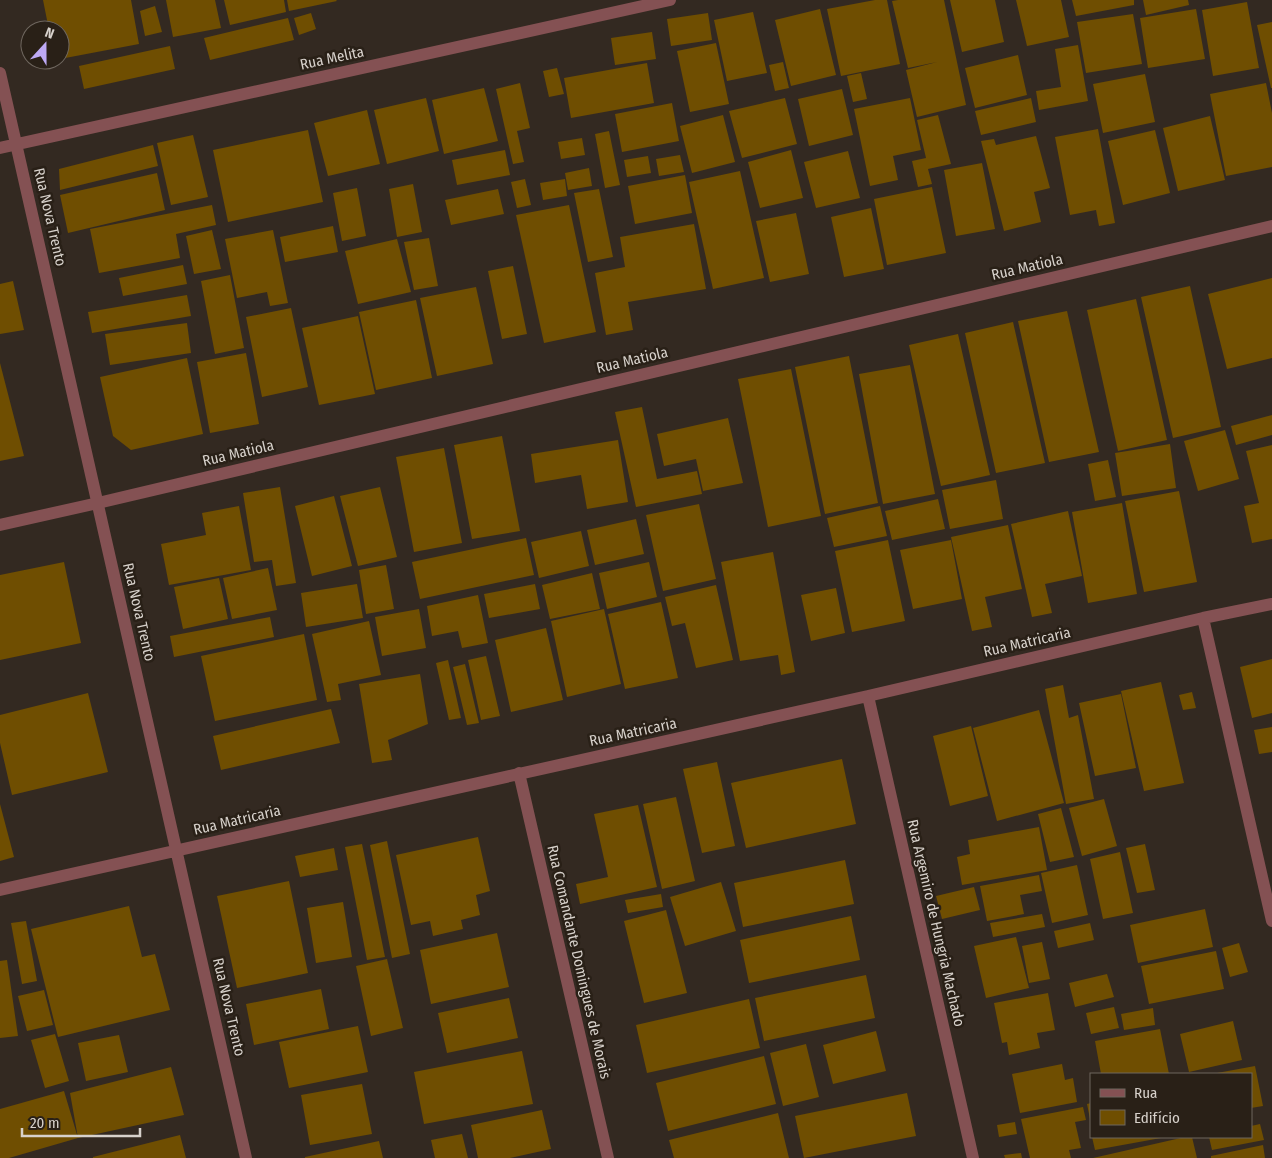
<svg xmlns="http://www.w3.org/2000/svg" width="1272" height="1158" viewBox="0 0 1272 1158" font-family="'Fira Sans Condensed',sans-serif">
<rect width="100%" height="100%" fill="#332921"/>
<path fill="#6f4e01" d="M43 0H131L139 44 60 59V30H49Z
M166 0H215L221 28 173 37Z
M224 0H284L286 12 230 25Z
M287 0H336L337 1 289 11Z
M875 0H887L900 64 841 76 827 9Z
M898 0H944L966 105 917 117 906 70 937 62 908 68 892 1Z
M950 0H995L1004 42 962 52Z
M1016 0H1061L1069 37 1027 46Z
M1072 0H1134V5L1076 16Z
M1143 0H1188L1189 5 1146 15Z
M1247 2 1259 68 1213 76 1202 10Z
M155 6 162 32 145 36 140 11Z
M820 9 836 75 791 86 775 20Z
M1196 9 1205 59 1148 68 1140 18Z
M753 12 767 73 727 81 714 20Z
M311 13 316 29 299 35 294 18Z
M708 13 712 40 671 46 667 19Z
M1133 14 1142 64 1086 73 1077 22Z
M288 18 294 40 210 60 204 38Z
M1272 22V88H1271L1257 25Z
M652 32 656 59 615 65 611 38Z
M716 43 729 104 690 112 677 51Z
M1078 45 1088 101 1039 110 1036 91 1061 87 1055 49Z
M170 46 175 69 84 89 79 66Z
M1018 55 1027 95 975 108 965 68Z
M783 62 789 88 775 91 769 65Z
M647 63 654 103 571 118 564 78Z
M557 68 564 94 549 97 543 71Z
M861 73 867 99 853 102 847 76Z
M1145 74 1155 122 1103 133 1093 84Z
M520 83 530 128 517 131 524 162 513 164 496 89Z
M1266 83 1272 113V167L1226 176 1210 94Z
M484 88 498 141 444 154 432 100Z
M842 89 853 135 809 146 798 99Z
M426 98 439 151 387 164 374 110Z
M785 98 797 144 742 158 729 111Z
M910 98 921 150 893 156 898 180 870 186 854 109Z
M1031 98 1036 122 981 135 975 111Z
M672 103 679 141 622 152 615 114Z
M367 110 380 164 328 176 314 123Z
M723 115 735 162 692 173 680 126Z
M938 115 951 164 928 169 932 184 918 187 912 161 926 158 917 120Z
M1210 116 1225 180 1178 191 1163 128Z
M1098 129 1115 223 1099 226 1096 210 1070 215 1055 137Z
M308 130 323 202 228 222 213 150Z
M1155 130 1170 193 1123 205 1108 141Z
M609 131 620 185 605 188 595 134Z
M193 135 208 197 171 205 157 143Z
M1036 136 1050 188 1034 192 1041 222 1004 231 981 141 994 139 996 145Z
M582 138 585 155 561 159 558 142Z
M153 145 158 166 60 190 59 169Z
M505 150 510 175 457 185 452 160Z
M791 150 803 198 760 208 748 162Z
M848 151 860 198 816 208 804 162Z
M680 155 684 172 659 176 656 159Z
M648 156 651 173 627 177 624 160Z
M982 163 995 229 956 236 944 170Z
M589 168 592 186 568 190 565 173Z
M740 171 764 278 713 289 689 182Z
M157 173 165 210 68 233 60 195Z
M685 175 692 213 635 224 628 186Z
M525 179 531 205 517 208 511 182Z
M565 179 567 196 543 200 540 183Z
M413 184 422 232 397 237 389 189Z
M932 187 946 253 887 265 874 199Z
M357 188 366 236 342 241 333 193Z
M498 189 504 214 451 225 445 200Z
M599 189 613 257 588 262 574 193Z
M212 205 216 225 176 234 180 258 99 273 90 229Z
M569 205 596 332 544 343 516 215Z
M871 208 884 269 844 277 831 217Z
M796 213 809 274 770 282 756 221Z
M694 224 706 289 628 302 633 330 606 335 595 273 625 267 620 237Z
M333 226 338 252 285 262 280 237Z
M212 230 221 269 194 274 186 236Z
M273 230 288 303 270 306 267 292 237 298 225 239Z
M429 238 438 286 414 290 404 242Z
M397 239 411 292 358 304 345 251Z
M183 265 187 284 123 296 119 278Z
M513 266 527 334 502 339 488 271Z
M230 275 244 348 215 354 201 281Z
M1272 278V358L1227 369 1208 294Z
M13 281 24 330 0 334V284Z
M1190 286 1221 427 1173 438 1141 297Z
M476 287 493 364 437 376 420 298Z
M187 295 191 316 92 333 88 312Z
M1136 299 1167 440 1118 451 1087 310Z
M416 300 432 378 376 390 359 312Z
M291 308 308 387 262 397 246 317Z
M1067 311 1099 452 1049 462 1018 321Z
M358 316 375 394 319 405 302 328Z
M1013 322 1045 463 996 473 965 333Z
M187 323 191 353 110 365 105 334Z
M958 334 990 475 941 486 909 345Z
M246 353 259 424 210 433 197 362Z
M849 356 878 503 825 514 795 367Z
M187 358 203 434 131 450 113 436 100 377Z
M0 363 24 456 0 461Z
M910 365 935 494 883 504 859 374Z
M791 369 821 516 768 527 738 379Z
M642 407 657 479 697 471 702 494 636 507 615 412Z
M1272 415V435L1236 445 1231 426Z
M728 418 743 483 703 491 696 459 664 466 657 434Z
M1225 430 1239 479 1198 491 1184 441Z
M502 436 520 531 472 539 454 445Z
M618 440 628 502 587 509 581 475 535 483 531 454Z
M1170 444 1176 488 1122 496 1115 453Z
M1272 445V539L1252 543 1244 506 1259 503 1246 451Z
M444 448 462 543 414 552 396 457Z
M1108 460 1116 497 1095 501 1088 464Z
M996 480 1003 519 950 529 942 490Z
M280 487 296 583 276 586 272 560 254 562 243 493Z
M380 487 397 557 358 566 340 496Z
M1179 491 1197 582 1144 592 1125 501Z
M334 496 352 566 312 576 295 506Z
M938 499 945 529 892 540 885 511Z
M1122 503 1137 594 1088 603 1072 512Z
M699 504 716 579 663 591 646 515Z
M239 506 251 570 169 585 161 544 206 535 202 513Z
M880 506 887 536 834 547 827 518Z
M1068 511 1082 576 1045 584 1052 613 1032 617 1011 524Z
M636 519 644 554 595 565 587 530Z
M1008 525 1022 589 985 597 992 627 972 631 951 537Z
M581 531 589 566 539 578 531 542Z
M526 538 534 575 420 599 412 562Z
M888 540 905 621 852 632 835 551Z
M951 540 962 599 913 609 900 550Z
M773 552 795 672 781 675 778 655 740 661 721 562Z
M64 562 81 643 0 660V575Z
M649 562 657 597 607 609 599 573Z
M386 565 394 609 366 614 359 570Z
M268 568 277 610 232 619 223 578Z
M592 573 600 609 550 619 542 585Z
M219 578 228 619 183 629 174 587Z
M357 584 363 618 306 627 301 593Z
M535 584 540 609 489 618 484 594Z
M716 585 733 660 696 668 685 623 672 626 665 597Z
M836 588 845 633 811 641 801 595Z
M478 595 488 643 462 648 458 631 432 636 427 606Z
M661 602 678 678 625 689 608 614Z
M419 609 426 648 382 656 375 617Z
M604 609 621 684 567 697 551 621Z
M270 617 274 637 174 657 170 636Z
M369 621 381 675 338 684 341 700 327 702 312 634Z
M546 628 563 700 511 712 495 640Z
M304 634 317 700 215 721 201 656Z
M486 656 500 716 481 720 468 660Z
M1272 659V713L1252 718 1240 667Z
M448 660 461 718 449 720 436 663Z
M465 664 479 723 467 725 453 667Z
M420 674 428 724 388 740 392 760 372 763 359 684Z
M1161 682 1184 783 1144 791 1121 691Z
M1063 685 1069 718 1078 715 1094 799 1066 804 1045 689Z
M1192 692 1196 708 1183 710 1179 695Z
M88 693 108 772 12 795 0 743V715Z
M1121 694 1136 768 1095 776 1079 703Z
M331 709 340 743 221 770 213 736Z
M1039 710 1064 803 997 821 973 728Z
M971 726 988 796 950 806 933 736Z
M1272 727V752L1259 754 1254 730Z
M842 759 856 824 746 848 731 783Z
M717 762 735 846 702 853 683 769Z
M676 797 695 881 662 889 643 804Z
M1104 799 1117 846 1082 856 1069 808Z
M0 804 14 857 0 861Z
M638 805 657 887 580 904 576 884 608 877 594 814Z
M1061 808 1074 857 1050 862 1038 814Z
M1039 827 1047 870 962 885 957 857 970 854 968 840Z
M478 837 490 891 476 895 480 915 461 920 463 929 433 936 430 921 411 925 396 855Z
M387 841 410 954 392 958 370 845Z
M362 844 385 957 367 960 345 847Z
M1145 844 1155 890 1137 893 1126 848Z
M334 848 338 870 300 877 295 856Z
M1120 852 1133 913 1103 919 1090 859Z
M845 860 854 904 743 927 734 883Z
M1077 865 1088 915 1052 923 1041 873Z
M1039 875 1042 891 1020 895 1024 914 987 921 980 886Z
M289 881 308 973 237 988 217 896Z
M721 882 736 931 685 946 670 897Z
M974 887 980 910 942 919 936 896Z
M661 894 663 907 628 913 625 900Z
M343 902 352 957 316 963 307 908Z
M129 906 142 957 155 954 170 1010 58 1037 31 929Z
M1205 909 1213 947 1138 963 1130 925Z
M666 910 687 993 644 1003 624 921Z
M1042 914 1045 927 993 937 990 923Z
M851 916 860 960 749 983 740 940Z
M26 921 37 981 22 984 11 923Z
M1090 923 1094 940 1058 948 1054 931Z
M497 933 509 987 431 1004 420 950Z
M1016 937 1029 988 986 998 974 946Z
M1042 942 1050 979 1029 983 1022 946Z
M1239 943 1248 972 1230 977 1222 948Z
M1216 951 1224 989 1149 1004 1141 966Z
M387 959 403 1028 371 1036 356 966Z
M7 960 18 1036 0 1038V961Z
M1107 974 1114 997 1075 1007 1069 983Z
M866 975 875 1018 764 1041 755 998Z
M321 989 329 1029 254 1045 246 1004Z
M44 990 53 1025 27 1031 18 996Z
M1048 993 1055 1030 1037 1033 1040 1048 1009 1055 1007 1042 1002 1043 994 1003Z
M509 998 518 1038 447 1053 438 1013Z
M749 999 760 1048 647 1073 636 1025Z
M1114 1007 1119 1028 1091 1034 1086 1013Z
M1153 1008 1155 1025 1124 1030 1121 1014Z
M1233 1021 1242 1060 1189 1072 1180 1034Z
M358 1026 368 1072 289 1088 279 1042Z
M1160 1029 1169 1074H1101L1095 1041Z
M876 1031 886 1071 833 1084 823 1045Z
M55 1034 69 1081 45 1088 31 1040Z
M119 1035 128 1072 86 1081 78 1043Z
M806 1044 819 1097 783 1106 770 1053Z
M522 1051 533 1104 424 1124 414 1072Z
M764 1056 776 1104 668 1131 656 1083Z
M1062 1064 1065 1080 1073 1078 1077 1102 1020 1113 1012 1074Z
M1255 1066 1263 1106 1251 1108V1074L1217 1073Z
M171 1067 184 1115 78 1138 9 1158H0V1109L64 1091 78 1138 70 1093Z
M362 1084 372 1134 310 1145 301 1095Z
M907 1093 916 1136 804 1158 795 1116Z
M1091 1103V1119H1090L1087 1104Z
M1083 1107 1086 1120 1075 1122 1081 1148 1069 1150 1071 1158H1030L1021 1119Z
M542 1110 551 1149 510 1158H478L471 1125Z
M778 1113 789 1158H674L669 1140Z
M1015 1122 1017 1134 999 1137 997 1125Z
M1260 1124 1264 1140 1212 1150 1209 1137H1251V1126Z
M462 1134 468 1158H435L431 1140Z
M180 1135 186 1158H93V1157Z
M1092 1137H1161V1138L1095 1150Z
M1185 1137H1192L1197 1158H1093Z
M379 1141 383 1158H305V1157Z
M1263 1145 1265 1158H1211V1156Z
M1021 1153 1022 1158H1005L1004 1155Z"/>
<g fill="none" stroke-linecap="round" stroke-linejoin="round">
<path stroke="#845153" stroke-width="12" d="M0 73 246 1158
M0 148 670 0
M0 525 98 503 1272 226
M1203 618 1272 921
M868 696 973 1158
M519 773 608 1158
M0 890 868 696 1203 618 1272 604"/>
</g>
<g text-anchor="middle" stroke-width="5" stroke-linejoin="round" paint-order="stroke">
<g font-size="15" fill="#d7d1cb" stroke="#292017">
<text transform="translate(332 58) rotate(-12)" y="5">Rua Melita</text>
<text transform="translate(50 217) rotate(77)" y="5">Rua Nova Trento</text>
<text transform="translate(1027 267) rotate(-13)" y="5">Rua Matiola</text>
<text transform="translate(632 360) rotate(-13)" y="5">Rua Matiola</text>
<text transform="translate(238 453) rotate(-13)" y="5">Rua Matiola</text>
<text transform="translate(139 612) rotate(77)" y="5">Rua Nova Trento</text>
<text transform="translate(1027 642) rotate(-13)" y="5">Rua Matricaria</text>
<text transform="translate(633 732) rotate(-12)" y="5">Rua Matricaria</text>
<text transform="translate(237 820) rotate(-13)" y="5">Rua Matricaria</text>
<text transform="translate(936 923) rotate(77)" y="5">Rua Argemiro de Hungria Machado</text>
<text transform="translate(579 962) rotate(77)" y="5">Rua Comandante Domingues de Morais</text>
<text transform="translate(229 1007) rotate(77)" y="5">Rua Nova Trento</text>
</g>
</g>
<rect x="1090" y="1073" width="162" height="65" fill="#292017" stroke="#6f675f"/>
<rect x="1100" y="1089" width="25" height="8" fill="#845153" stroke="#6f675f"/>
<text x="1134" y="1098" font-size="15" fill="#d7d1cb">Rua</text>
<rect x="1100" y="1110" width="25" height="15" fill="#6f4e01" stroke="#6f675f"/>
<text x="1134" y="1123" font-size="15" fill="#d7d1cb">Edifício</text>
<g transform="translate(45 45) rotate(21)"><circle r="24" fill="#292017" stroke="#6f675f"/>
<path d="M0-4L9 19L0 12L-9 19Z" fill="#bda9f5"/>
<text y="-8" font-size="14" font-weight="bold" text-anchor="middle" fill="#d7d1cb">N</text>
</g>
<path d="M22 1128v8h118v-8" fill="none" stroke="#d7d1cb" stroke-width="2.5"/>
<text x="30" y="1128" font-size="15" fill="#d7d1cb" stroke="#292017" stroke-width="4" paint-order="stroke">20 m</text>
</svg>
